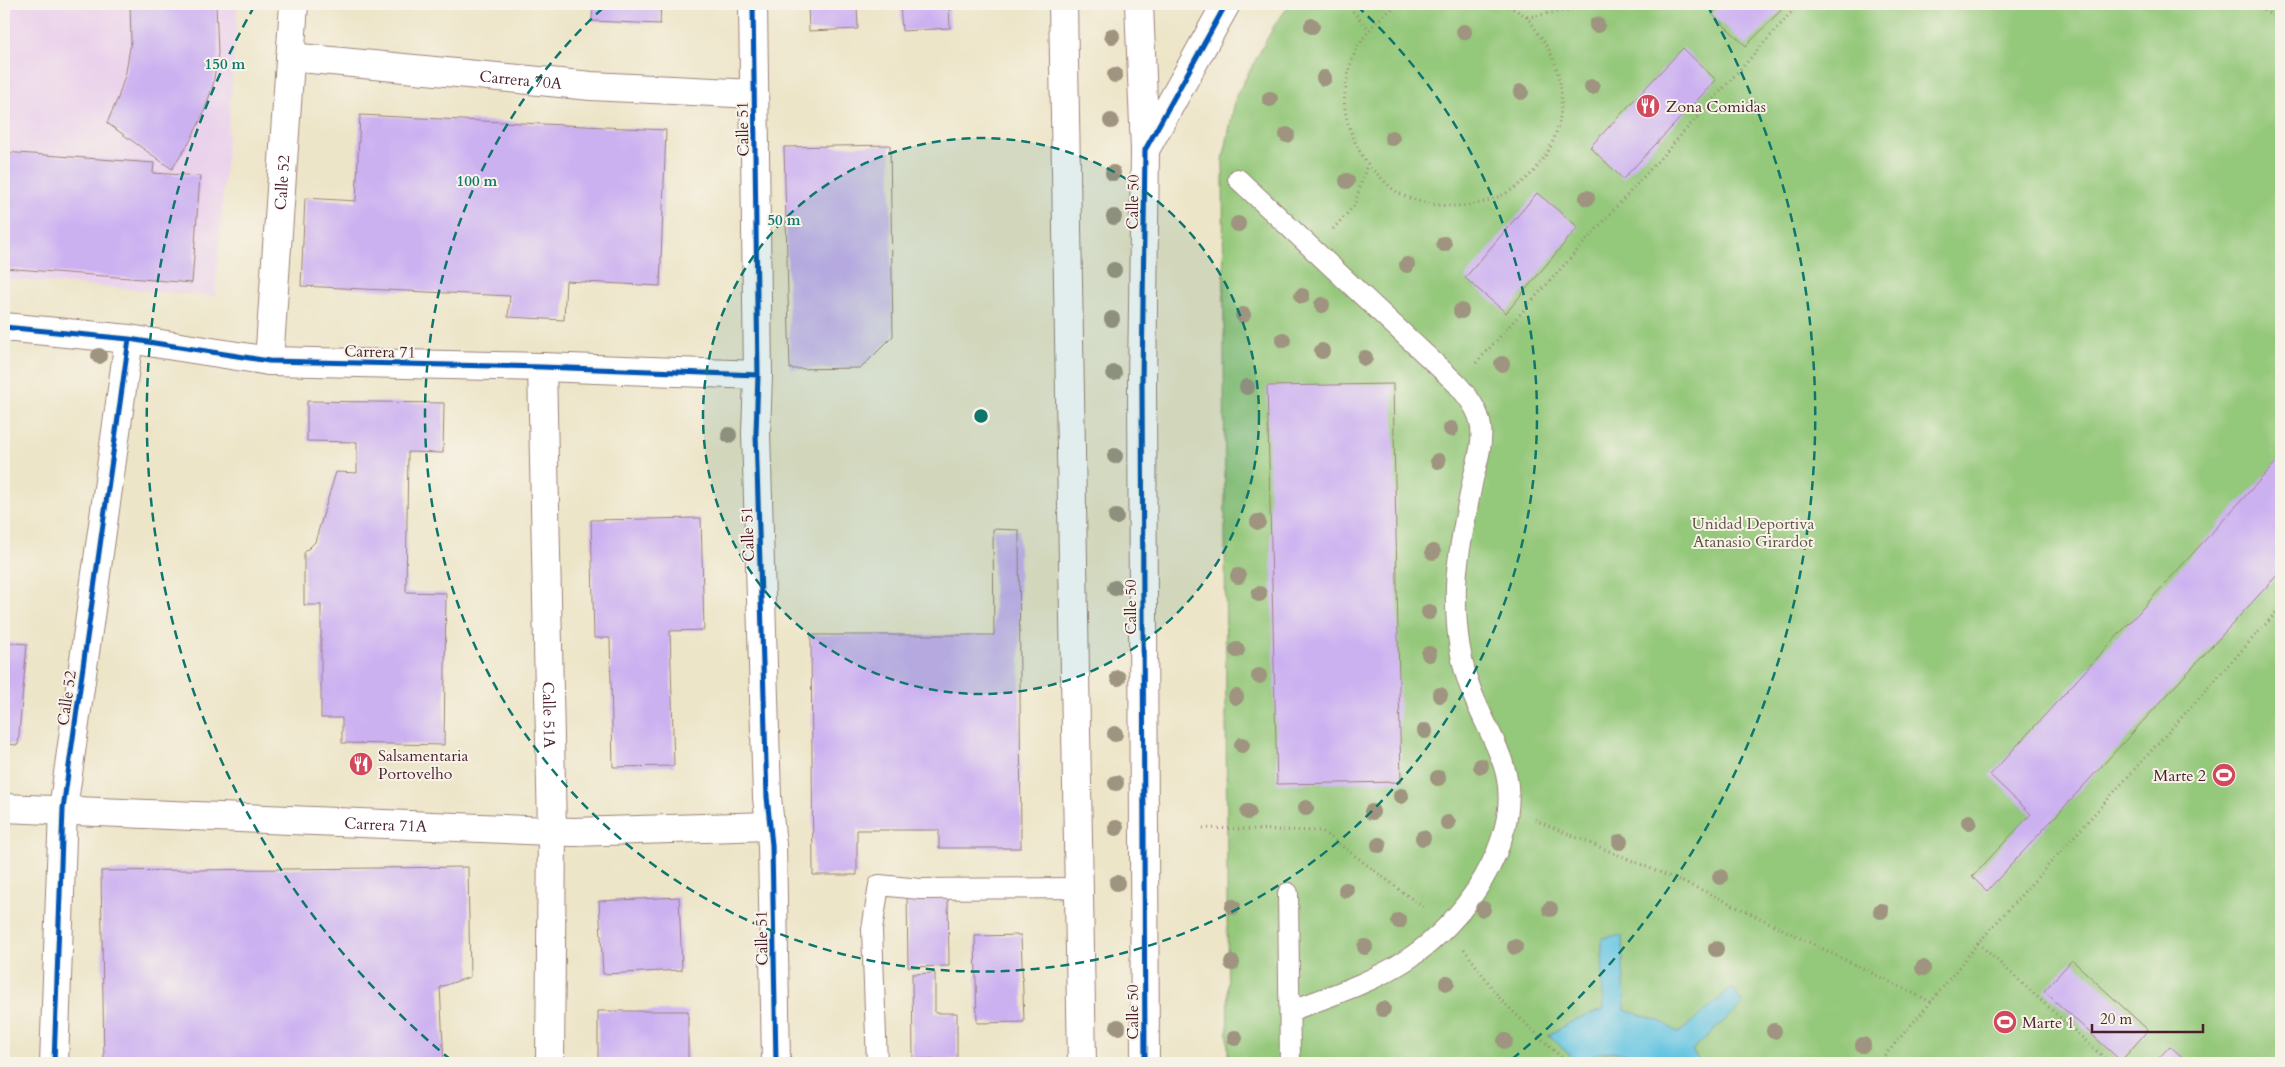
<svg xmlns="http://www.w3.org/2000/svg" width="2285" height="1067" viewBox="0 0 2285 1067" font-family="Cardo,serif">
<rect width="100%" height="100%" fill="#f7f3e8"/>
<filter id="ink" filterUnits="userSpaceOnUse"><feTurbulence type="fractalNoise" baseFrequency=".02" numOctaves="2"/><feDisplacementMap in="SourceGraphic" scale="10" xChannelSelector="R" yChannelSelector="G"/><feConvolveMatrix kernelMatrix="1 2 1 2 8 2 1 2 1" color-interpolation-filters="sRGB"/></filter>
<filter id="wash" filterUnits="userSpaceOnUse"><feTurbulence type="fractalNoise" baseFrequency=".0096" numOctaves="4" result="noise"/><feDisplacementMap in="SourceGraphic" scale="20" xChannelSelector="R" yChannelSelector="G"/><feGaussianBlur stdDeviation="1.12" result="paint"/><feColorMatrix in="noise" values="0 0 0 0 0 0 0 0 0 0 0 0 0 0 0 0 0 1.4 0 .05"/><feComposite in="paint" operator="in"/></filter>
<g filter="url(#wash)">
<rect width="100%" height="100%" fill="#ede5c8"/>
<path fill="#ead1ec" d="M4 4H238L215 296 4 279Z"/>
<path fill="#94c87a" stroke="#6f7452" d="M1290 4H2281V1063H1228L1223 160 1236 96 1274 26Z"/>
<path fill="#64c4e2" stroke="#577286" d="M1615 936H1622L1625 1010 1662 1022 1679 1033 1732 988 1743 1004 1692 1050 1700 1063H1650L1633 1055 1614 1052 1599 1053 1578 1063 1549 1035 1576 1019 1603 1010 1602 938Z"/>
<g id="blocks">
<path fill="#ccb1f1" d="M130 4H216L218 53 213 85 203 115 189 143 172 169 107 123 118 98 126 72 131 41Z
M593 4H661L660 24 592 21Z
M808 4H857L858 29 809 31Z
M900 4H949L950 28 902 31Z
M1722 4H1787L1746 46 1712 14Z
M1683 48 1716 80 1623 179 1590 147Z
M360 115 666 130 660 286 566 281 564 320 508 317 510 296 301 286 305 198 356 201Z
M890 145 893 336 861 368 790 369 784 147Z
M4 152 154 163 153 173 200 176 192 283 4 268Z
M1537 193 1578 227 1506 313 1465 278Z
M1393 384 1401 782 1277 784 1267 386Z
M307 401 444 403 443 453 408 452 406 592 446 593 444 745 342 743V718H321V605H304V553L315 542 336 472 357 473V442L307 441Z
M2281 457V571L1987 891 1972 877 2031 814 1990 775Z
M701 518 704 630 670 631 674 766 613 767 610 638H594L591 520Z
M993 529 1019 530 1021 848H939V830H857V875H813L811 635H994Z
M4 642 27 644 18 745 4 744Z
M468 867 470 977 440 987 444 1063H104L101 871Z
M907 894H948L949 966 908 967Z
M679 897 682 970 603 974 599 901Z
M1021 935 1024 1022 977 1023 975 936Z
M2072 960 2148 1030 2121 1061 2044 991Z
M935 973V1013H957V1059H913L912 974Z
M598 1011H688V1063H598Z
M2170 1046 2189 1063H2154Z"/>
</g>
</g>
<g filter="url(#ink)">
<use href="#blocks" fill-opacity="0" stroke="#9c827a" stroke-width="1"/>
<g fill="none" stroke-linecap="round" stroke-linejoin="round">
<g stroke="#9c827a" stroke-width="22">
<path id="service" d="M1238 179 1457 384C1468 397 1479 410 1481 427 1483 444 1477 463 1473 479 1467 510 1457 554 1456 585 1455 621 1458 656 1471 690 1481 718 1499 744 1506 774 1522 842 1462 924 1408 959 1371 983 1330 996 1290 1011
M1288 893 1290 1063
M877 1063 872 930 879 885 920 889 1079 888"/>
</g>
<g stroke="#9c827a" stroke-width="30">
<g id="minor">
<path d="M753 4 758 375 756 433 767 797 772 845 776 1063"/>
<path id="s1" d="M290 57 591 86 754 94"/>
<path d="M4 327 129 339 269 361 542 367 758 375"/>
<path id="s2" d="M269 361 294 4"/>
<path id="s3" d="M542 367 552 831 550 1063"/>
<path id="s4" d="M4 808 573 832 769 826"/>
<path d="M54 1063 63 809 129 339"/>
</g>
</g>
<g stroke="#9c827a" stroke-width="30">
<path id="secondary" d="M1063 4 1082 1063
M1139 4 1145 150 1142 384 1145 1063
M1145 150 1226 4"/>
</g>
<path stroke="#9c827a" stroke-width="3" stroke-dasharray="1 4" stroke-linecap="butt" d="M1346 4 1369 29
M1401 4C1380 13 1357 42 1351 63 1348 72 1347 83 1345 93 1341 116 1358 156 1375 172 1382 178 1389 187 1397 192 1414 202 1436 206 1455 206 1545 205 1593 104 1538 33 1535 28 1531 22 1527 18 1521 12 1511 8 1504 4
M2256 4 2281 23
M1527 17 1605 4
M1333 229 1354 206 1367 165
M1476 363 1799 4
M1535 820 1709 893 1931 1002 1978 943 2281 607
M1203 828 1322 831 1424 908
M1978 943 2110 1063
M1464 949 1501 1000 1567 1063
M1878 1063 1931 1002"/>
<use href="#service" stroke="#fff" stroke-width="20"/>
<use href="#minor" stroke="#fff" stroke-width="28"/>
<use href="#secondary" stroke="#fff" stroke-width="28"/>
<g stroke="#f7f3e8" stroke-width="8">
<path id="cycleway" d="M753 4 758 375 756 433 767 797 772 845 776 1063
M4 327 129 339 269 361 542 367 758 375
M54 1063 63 809 129 339
M1145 1063 1142 384 1145 150 1226 4"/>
</g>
<use href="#cycleway" stroke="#0057b8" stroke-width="5"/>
</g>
<g fill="#9f947f">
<circle cx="1597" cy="25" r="8"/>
<circle cx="1312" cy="26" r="8"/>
<circle cx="1464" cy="32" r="8"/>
<circle cx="1112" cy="36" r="8"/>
<circle cx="1115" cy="75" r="8"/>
<circle cx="1324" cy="78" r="8"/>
<circle cx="1592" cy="87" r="8"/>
<circle cx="1521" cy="92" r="8"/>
<circle cx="1270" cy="99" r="8"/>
<circle cx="1111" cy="121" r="8"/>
<circle cx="1287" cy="135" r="8"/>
<circle cx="1392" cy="138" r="8"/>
<circle cx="1113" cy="173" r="8"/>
<circle cx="1347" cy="181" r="8"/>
<circle cx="1587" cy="198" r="8"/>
<circle cx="1114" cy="217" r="8"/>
<circle cx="1238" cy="224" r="8"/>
<circle cx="1444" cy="244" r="8"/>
<circle cx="1407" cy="265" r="8"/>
<circle cx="1114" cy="270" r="8"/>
<circle cx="1302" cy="296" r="8"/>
<circle cx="1322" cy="305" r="8"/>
<circle cx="1461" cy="311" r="8"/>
<circle cx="1243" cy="315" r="8"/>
<circle cx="1112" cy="319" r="8"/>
<circle cx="1283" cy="340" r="8"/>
<circle cx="1322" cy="351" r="8"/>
<circle cx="99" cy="356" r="8"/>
<circle cx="1365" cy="358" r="8"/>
<circle cx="1502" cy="364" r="8"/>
<circle cx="1114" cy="373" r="8"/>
<circle cx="1247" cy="387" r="8"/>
<circle cx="1451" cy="429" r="8"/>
<circle cx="729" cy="435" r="8"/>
<circle cx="1115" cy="456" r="8"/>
<circle cx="1438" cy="461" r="8"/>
<circle cx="1116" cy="517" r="8"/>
<circle cx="1258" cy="522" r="8"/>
<circle cx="1433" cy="552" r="8"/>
<circle cx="1238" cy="576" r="8"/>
<circle cx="1115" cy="588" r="8"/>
<circle cx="1259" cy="594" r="8"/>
<circle cx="1429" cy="612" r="8"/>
<circle cx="1237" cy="650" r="8"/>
<circle cx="1429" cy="654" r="8"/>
<circle cx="1259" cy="676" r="8"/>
<circle cx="1118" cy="678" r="8"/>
<circle cx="1440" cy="695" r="8"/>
<circle cx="1236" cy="697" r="8"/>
<circle cx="1425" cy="731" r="8"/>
<circle cx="1115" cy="734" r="8"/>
<circle cx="1242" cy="745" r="8"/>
<circle cx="1481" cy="766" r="8"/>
<circle cx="1438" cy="778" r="8"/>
<circle cx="1116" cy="783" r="8"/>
<circle cx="1401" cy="796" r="8"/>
<circle cx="1306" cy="808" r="8"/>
<circle cx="1248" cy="812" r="8"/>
<circle cx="1372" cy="812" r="8"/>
<circle cx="1969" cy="822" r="8"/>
<circle cx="1448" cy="823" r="8"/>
<circle cx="1116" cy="828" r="8"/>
<circle cx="1423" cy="838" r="8"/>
<circle cx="1620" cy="842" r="8"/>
<circle cx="1379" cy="845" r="8"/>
<circle cx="1720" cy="877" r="8"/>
<circle cx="1117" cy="883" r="8"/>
<circle cx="1346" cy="890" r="8"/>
<circle cx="1233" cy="907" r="8"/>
<circle cx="1483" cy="909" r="8"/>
<circle cx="1550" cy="909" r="8"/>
<circle cx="1881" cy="911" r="8"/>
<circle cx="1399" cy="921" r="8"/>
<circle cx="1365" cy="947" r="8"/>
<circle cx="1515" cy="947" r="8"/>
<circle cx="1716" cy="949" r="8"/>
<circle cx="1232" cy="963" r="8"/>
<circle cx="1923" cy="968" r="8"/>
<circle cx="1447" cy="983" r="8"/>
<circle cx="1383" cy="1009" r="8"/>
<circle cx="1118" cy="1027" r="8"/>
<circle cx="1774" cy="1031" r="8"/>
<circle cx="1235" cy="1038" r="8"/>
<circle cx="1505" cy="1041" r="8"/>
<circle cx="1863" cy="1045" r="8"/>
</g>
</g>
<circle cx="981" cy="416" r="278" fill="#0f766e" fill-opacity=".12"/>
<g fill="none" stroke="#0f766e" stroke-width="2.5" stroke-dasharray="9 6">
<circle cx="981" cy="416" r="278"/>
<path d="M1357 6A556 556 0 1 1 605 6"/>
<path d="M451 1060A834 834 0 0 1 255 5M1707 5A834 834 0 0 1 1511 1060"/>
</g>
<defs>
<g id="restaurant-disc" transform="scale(1.25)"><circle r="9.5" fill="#d1495b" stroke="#f7f3e8"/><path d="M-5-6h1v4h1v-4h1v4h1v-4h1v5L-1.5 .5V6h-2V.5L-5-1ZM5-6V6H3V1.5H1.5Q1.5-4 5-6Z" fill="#fff"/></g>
<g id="stadium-disc" transform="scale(1.25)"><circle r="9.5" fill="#d1495b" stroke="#f7f3e8"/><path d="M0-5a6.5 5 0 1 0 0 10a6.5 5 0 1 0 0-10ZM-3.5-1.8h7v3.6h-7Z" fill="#fff"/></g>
</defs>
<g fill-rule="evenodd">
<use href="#restaurant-disc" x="1648" y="106"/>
<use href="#restaurant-disc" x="361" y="764"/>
<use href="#stadium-disc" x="2224" y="775"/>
<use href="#stadium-disc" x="2005" y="1022"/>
</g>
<g text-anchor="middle" stroke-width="4" stroke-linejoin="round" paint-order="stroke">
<g font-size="16" fill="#4a1f2b" stroke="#f7f3e8">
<text dy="6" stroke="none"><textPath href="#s1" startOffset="232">Carrera 70A</textPath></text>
<text transform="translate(742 129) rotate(-91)" y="6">Calle 51</text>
<text dy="6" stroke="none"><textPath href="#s2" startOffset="179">Calle 52</textPath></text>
<text transform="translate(1132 202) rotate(-89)" y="6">Calle 50</text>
<text transform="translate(380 351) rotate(1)" y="6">Carrera 71</text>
<text transform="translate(747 534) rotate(-92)" y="6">Calle 51</text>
<text transform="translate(1130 607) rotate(-90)" y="6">Calle 50</text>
<text transform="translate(66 698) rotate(-82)" y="6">Calle 52</text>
<text dy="6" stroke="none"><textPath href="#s3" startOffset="348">Calle 51A</textPath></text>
<text dy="6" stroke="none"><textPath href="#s4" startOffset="382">Carrera 71A</textPath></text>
<text transform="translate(761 938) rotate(-91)" y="6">Calle 51</text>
<text transform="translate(1132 1012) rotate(-90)" y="6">Calle 50</text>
</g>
<g font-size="16" fill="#4a1f2b" stroke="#f7f3e8" text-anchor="start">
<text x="1666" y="112">Zona Comidas</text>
<text x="378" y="761">Salsamentaria<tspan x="378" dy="18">Portovelho</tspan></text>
<text x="2206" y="781" text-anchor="end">Marte 2</text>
<text x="2022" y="1028">Marte 1</text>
</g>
<g font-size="16" fill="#605243" stroke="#f7f3e8">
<text x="1753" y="529">Unidad Deportiva<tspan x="1753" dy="18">Atanasio Girardot</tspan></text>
</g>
</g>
<circle cx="981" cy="416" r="8" fill="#0f766e" stroke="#f7f3e8" stroke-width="2.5"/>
<g font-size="15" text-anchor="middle" font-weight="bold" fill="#0f766e" stroke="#f7f3e8" stroke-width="4" stroke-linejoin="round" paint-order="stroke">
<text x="225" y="69">150 m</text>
<text x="477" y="186">100 m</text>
<text x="784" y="225">50 m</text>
</g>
<rect width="2285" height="1067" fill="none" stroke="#f7f3e8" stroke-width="20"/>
<path d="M2092 1024v8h111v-8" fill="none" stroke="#4a1f2b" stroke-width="2.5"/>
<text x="2100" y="1024" font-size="15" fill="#4a1f2b" stroke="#f7f3e8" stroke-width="4" paint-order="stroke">20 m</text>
</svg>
